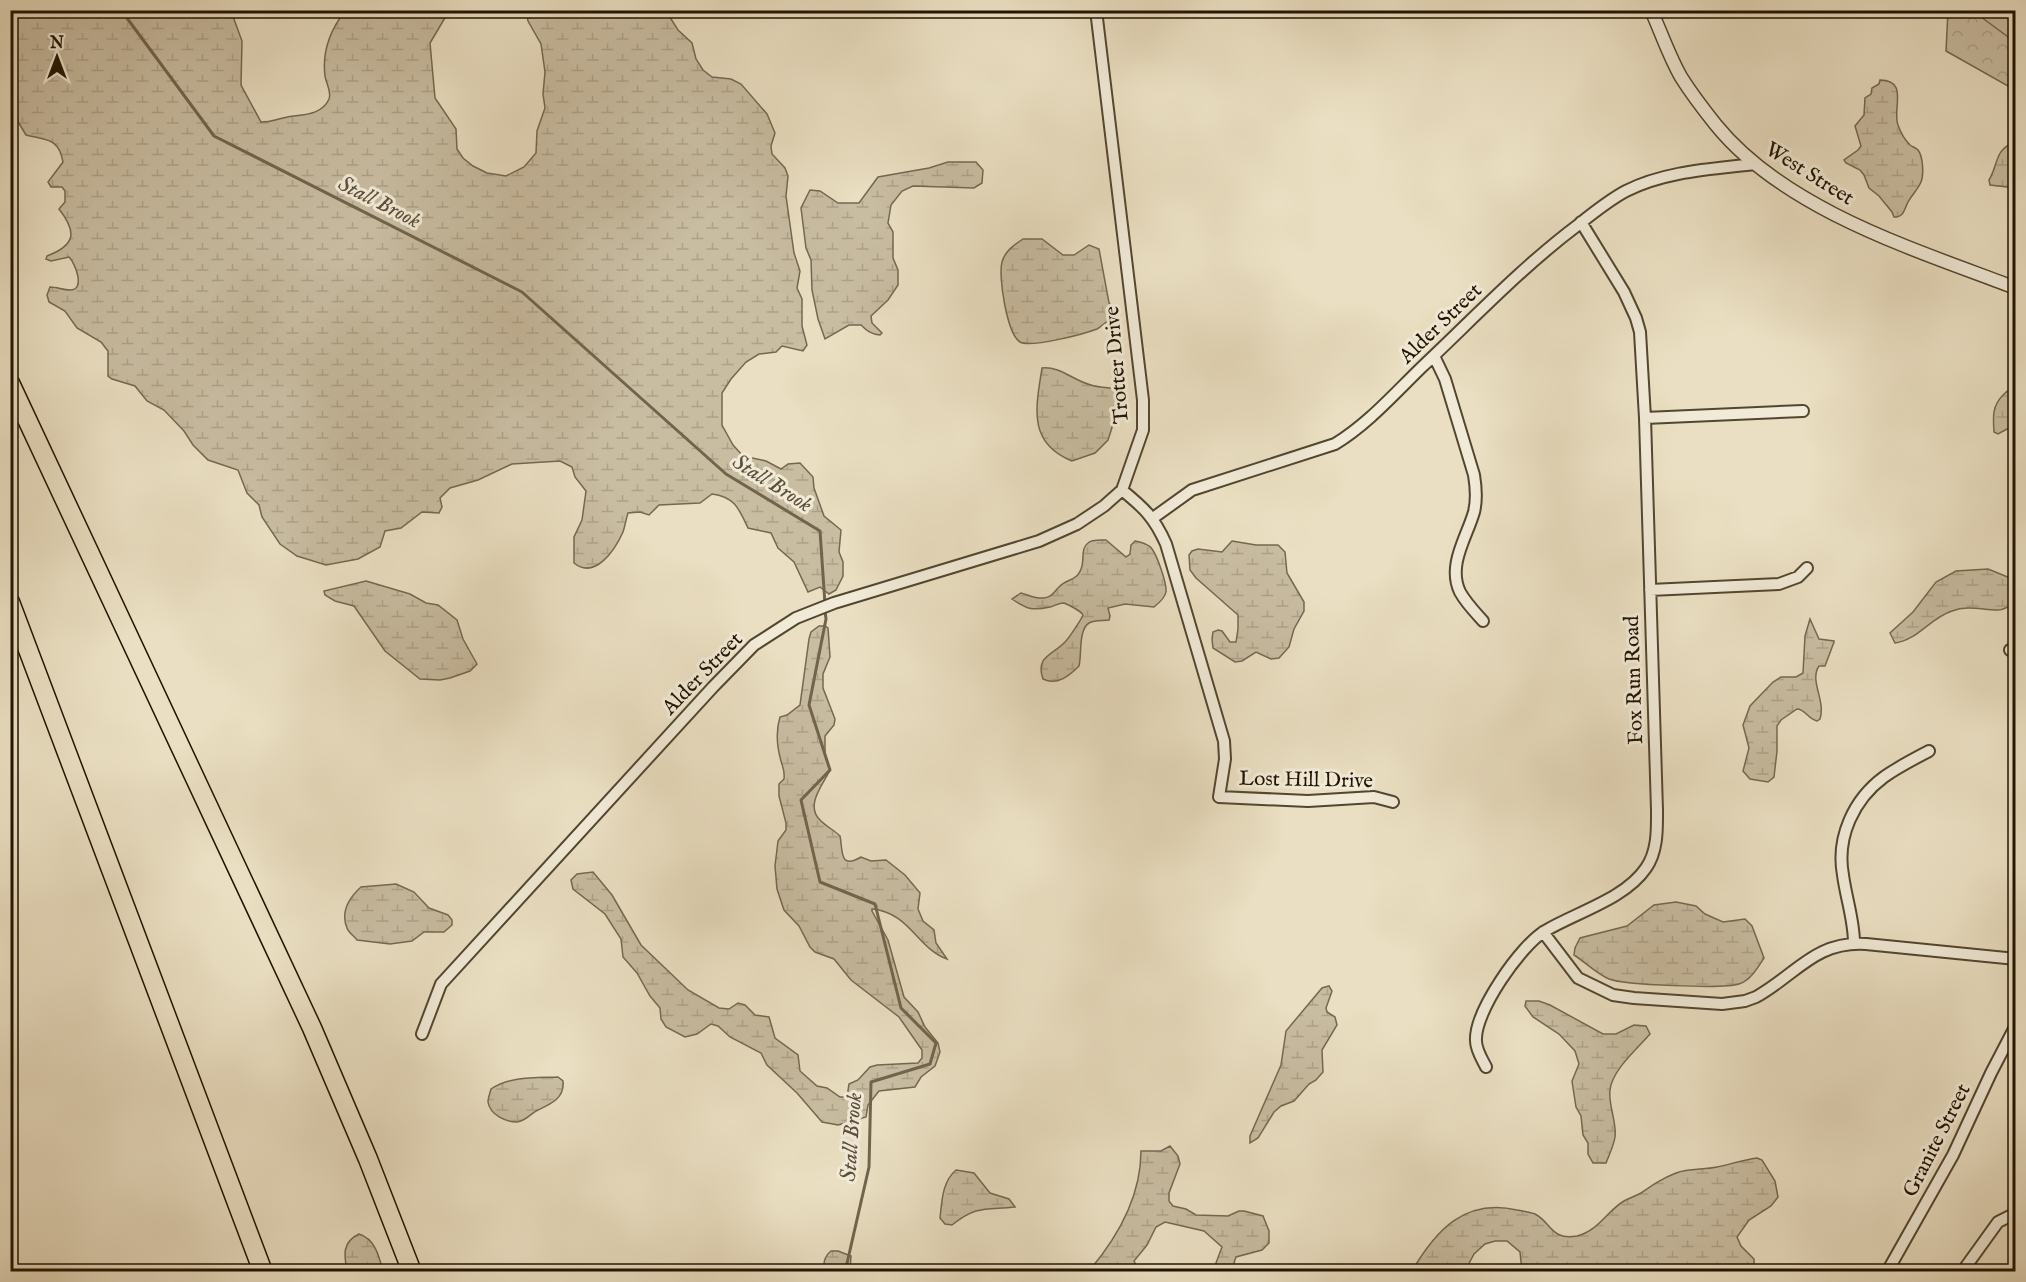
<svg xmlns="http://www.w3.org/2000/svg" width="2026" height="1282" viewBox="0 0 2026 1282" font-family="'IM FELL English',serif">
<defs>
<pattern id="forest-crowns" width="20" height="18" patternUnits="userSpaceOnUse" patternTransform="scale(1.5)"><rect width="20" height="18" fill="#c8bca1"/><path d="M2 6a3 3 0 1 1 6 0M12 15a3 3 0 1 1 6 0" fill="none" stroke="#aca189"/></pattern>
<pattern id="wetland-marsh" width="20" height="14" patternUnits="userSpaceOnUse" patternTransform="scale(1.5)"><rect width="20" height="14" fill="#c8bca1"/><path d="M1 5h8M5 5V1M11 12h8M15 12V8" fill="none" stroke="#aca189"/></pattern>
</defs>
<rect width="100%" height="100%" fill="#eadfc2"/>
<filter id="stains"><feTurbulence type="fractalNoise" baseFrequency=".00333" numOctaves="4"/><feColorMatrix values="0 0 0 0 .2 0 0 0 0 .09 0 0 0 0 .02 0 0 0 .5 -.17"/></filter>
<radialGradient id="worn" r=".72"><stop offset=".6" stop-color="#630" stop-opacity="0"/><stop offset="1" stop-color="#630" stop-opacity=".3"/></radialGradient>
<path fill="url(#forest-crowns)" stroke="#746851" stroke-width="1.5" d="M1948 11H2015V90L1946 51Z"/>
<path fill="url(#wetland-marsh)" stroke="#746851" stroke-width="1.5" d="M11 10 231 11 242 41 241 85 261 122C272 122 274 120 283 118 299 114 321 117 329 99 332 91 326 84 325 76 322 52 331 29 345 11H449L430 43 435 98 456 129 457 149 463 158 473 166 487 173 506 176 524 167 536 153 537 131 545 108 543 94 545 72 541 44 528 21 526 11H666L678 30 692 43 696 59 703 70 712 77 731 79 741 84 767 114 775 133 771 146 772 154 785 168 788 176 786 196 794 253 800 271 797 288 802 299V326L807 345 803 351 782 346 776 352 759 354 746 362 731 379 722 393V425L733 445 743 456 766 461 781 469 788 464 800 463 813 477 814 488 824 516 841 530 839 552 843 562V576L836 590 829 594 820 587 808 592 794 562 778 548 771 533 748 528C739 509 735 497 712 494L700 503 659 505 649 515 640 512 628 513C626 519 625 526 623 532 615 550 595 580 574 563V537L582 520 586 491 575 477 572 467 560 461 512 464 478 480 450 488 440 498 442 507 439 513 422 512 401 528 385 531 380 547 358 559 326 565 297 556 280 544 262 517 259 505 247 493 238 470 208 460 193 445 184 431 164 410 147 401 135 386 112 379 108 376V351L101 342 77 328 65 311 49 302 47 295 50 287C57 287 63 290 70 290 86 290 75 263 69 257L51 261 46 259 47 256C76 245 77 232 59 209L65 202V191L62 187H51L48 182 63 162C59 138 46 140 26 135L11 110Z
M1973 11H2015V42L1977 14Z
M1880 80C1909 80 1892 109 1898 125 1900 131 1905 140 1910 145 1913 147 1916 148 1918 150 1923 156 1924 175 1921 182 1918 189 1912 195 1908 202 1904 210 1904 217 1894 217L1892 212 1879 196 1869 188 1864 175 1860 170 1846 163 1844 160 1858 150 1861 146 1855 126 1864 115 1865 98 1871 94 1872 88 1879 84Z
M2015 142V188L1990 185 1989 180C1999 163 1994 150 2015 142Z
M948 162H976L983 170 982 183 974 188 913 186 902 191 891 205 888 223 893 232V258L898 270V285L888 300 871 316 872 323 882 333 880 335C871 334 867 331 861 325H849L825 339 818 319 812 290 811 260 806 248 801 208 810 190 820 191 838 203H859L878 177 929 168Z
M1023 239H1042L1063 255H1074L1089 245 1099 249 1109 303 1112 306V318C1107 321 1102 326 1097 329 1084 334 1031 348 1020 342 1007 334 998 276 1002 262 1005 251 1014 245 1023 239Z
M1042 368C1060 366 1074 381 1091 385 1100 388 1110 387 1119 390L1122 396 1108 440 1095 453 1072 461C1027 443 1036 407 1042 368Z
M2015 380V444L2012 430 2009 428 1998 434 1994 432C1993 417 1992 406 2003 395 2010 388 2011 390 2015 380Z
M1106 540 1126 557 1130 554 1131 545 1135 541C1140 542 1145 543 1149 546 1156 550 1167 584 1166 592 1165 598 1159 603 1154 607L1125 604 1108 608 1110 616 1109 620C1103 621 1095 620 1089 623 1078 630 1082 655 1079 666 1069 676 1057 686 1043 679 1035 656 1053 655 1065 642 1069 638 1081 620 1083 615 1081 611 1069 605 1064 603 1058 603 1055 606 1050 607 1031 611 1027 609 1012 599L1021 593C1029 595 1035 599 1044 598 1052 597 1053 593 1059 587 1067 578 1078 582 1082 566 1084 558 1081 548 1088 543 1092 539 1101 540 1106 540Z
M1232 541 1256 545H1278L1285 552 1287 573 1304 602V611L1294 629 1289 647 1279 658 1271 659 1256 652 1242 661 1235 662 1213 648 1212 639 1213 632 1218 630 1222 631 1230 642H1236L1238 629V615L1196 578 1190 570 1189 555 1192 551 1198 549 1222 552Z
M1988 569 2010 578H2015V604C2009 605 2005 610 1998 610 1982 610 1968 605 1952 611 1930 618 1918 640 1895 643L1890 633 1913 612 1936 582 1956 571Z
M366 581 410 594 426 603 438 605 457 620 463 639 477 664 470 671 450 678 440 680 420 679 385 651 354 606 335 601 325 595 324 591Z
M1810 619 1819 639 1834 641V642L1825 666H1819C1809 681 1826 700 1820 719L1817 721C1808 719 1805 709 1797 709L1781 720 1777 726V751L1774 777 1768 782 1750 779 1743 771 1749 748 1743 725 1750 706 1773 682 1781 677H1796L1803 673 1805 636Z
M819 626H825L828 628 830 657 823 674V688L835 719 834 725 825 736V755L830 770C823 785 804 806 821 821 827 827 834 830 840 836 843 851 839 870 861 857L871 861 886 860 905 875 920 893 918 909 923 921 934 930 936 943 947 959C918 949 909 912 872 909V911L888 940 904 997 918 1012 925 1027 938 1043 940 1052 935 1066 921 1077 915 1087 879 1091 868 1105 866 1117 838 1125 822 1122 797 1093 767 1065 761 1053 730 1037 718 1026 711 1024 697 1034 685 1037 666 1027 661 1019 660 1008 650 996 637 973 623 957 621 939 605 914 573 889 571 880 577 874 593 872 612 895 641 945 688 990 719 1008 729 1009 738 1003 745 1005 755 1015 769 1017 775 1038 798 1055 800 1071 817 1086 827 1088 840 1097H847L849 1084 858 1080 870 1067 877 1065 918 1063 922 1058V1050L899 1017 851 980 834 959 815 952 810 947 799 926 784 910 777 889 775 866 778 841 786 830V823L779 796V784L784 779C785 771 783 768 781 761 777 747 776 730 780 717L787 715 800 705 809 639 811 632Z
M396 884 414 892 429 908 448 915 452 920V925L444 932H424L412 941 390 944 357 940C354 936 348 932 347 928 340 911 350 897 361 887Z
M1676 902 1696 906 1705 914 1723 922 1745 919 1752 926 1764 958C1758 967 1751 980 1739 984 1724 989 1624 985 1609 979 1597 974 1585 962 1574 955L1575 948 1580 938 1627 926 1654 905Z
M1329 986 1332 991 1326 1008 1327 1012 1335 1017 1337 1025 1322 1050 1323 1072 1316 1080 1309 1084 1294 1101 1281 1106 1274 1112 1258 1138 1250 1143V1136L1281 1065 1286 1031 1322 988Z
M1526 1001H1539L1550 1005 1603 1034H1616L1634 1025 1646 1026 1650 1034C1638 1048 1612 1070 1610 1090 1608 1105 1617 1122 1615 1137 1614 1145 1609 1155 1606 1163H1593L1588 1154V1143L1583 1135 1581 1116 1576 1107 1572 1081 1579 1064 1575 1051 1559 1034 1533 1017 1525 1006Z
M558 1077 563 1081C565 1098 551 1104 538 1110 531 1113 526 1121 517 1122 506 1122 490 1115 488 1102 488 1098 490 1093 491 1089 510 1076 536 1078 558 1077Z
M1170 1146 1178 1156 1180 1164 1169 1193V1201L1173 1206 1186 1209 1196 1215 1228 1216 1239 1211H1244L1263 1216 1269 1231V1243L1262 1250 1236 1257C1233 1264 1233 1267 1239 1271H1213L1222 1247 1204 1231 1165 1222 1156 1227 1147 1245 1134 1261 1139 1271H1089C1117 1238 1141 1196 1141 1151H1161Z
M1757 1158 1762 1160 1775 1181 1778 1197 1771 1206 1749 1220 1737 1237 1741 1246 1754 1259V1271H1719L1714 1266 1709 1265 1699 1272 1522 1271 1520 1252 1507 1241H1495L1485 1244 1474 1254 1465 1271H1412C1436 1230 1465 1198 1517 1210 1522 1211 1530 1212 1535 1214 1551 1222 1551 1241 1577 1236 1598 1231 1607 1211 1624 1201 1629 1198 1636 1196 1641 1193 1654 1184 1661 1179 1676 1173 1689 1168 1704 1170 1717 1167 1731 1164 1743 1160 1757 1158Z
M956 1170 974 1173 990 1193 1009 1199 1015 1207C986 1210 977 1205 952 1225L945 1224 940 1218C942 1201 942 1182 956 1170Z
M359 1234C375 1239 379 1256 383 1271H347C344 1255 342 1242 359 1234Z
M831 1251H838L851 1256 850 1271H823C824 1263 824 1256 831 1251Z"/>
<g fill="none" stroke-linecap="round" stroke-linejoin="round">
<path stroke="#71644d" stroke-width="3" d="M121 10 214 136 522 292 726 474 820 531 825 604
M825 611 826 619 809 705 830 770 801 800 820 882 875 904 901 1008 936 1043 930 1064 871 1082 869 1167 845 1272"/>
<g stroke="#534631" stroke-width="14">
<path id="minor" d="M1096 10 1143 400V430L1122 490C1144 508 1154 517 1166 544L1224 741 1225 759 1219 797 1308 801 1374 797 1393 802
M1434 356 1445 379 1474 475C1476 487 1477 500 1474 512 1467 537 1447 565 1460 592 1466 603 1475 612 1483 621
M1645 418 1803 411
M1153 518 1192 490 1335 444C1368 424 1395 393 1423 366 1474 318 1522 267 1578 225 1593 213 1609 200 1626 191 1665 171 1713 169 1755 164
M1650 590 1779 584 1798 577 1807 568
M2010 650 2016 653
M1543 932 1578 978 1613 995 1634 998 1722 1004 1745 1001 1756 997C1797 974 1815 941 1866 944L2016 959
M1854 943C1854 920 1846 898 1843 875 1836 837 1854 799 1884 777 1898 767 1914 759 1929 751
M422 1034 441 984 713 687 754 645 796 618 834 603 1039 541 1077 524 1104 506 1122 490
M1486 1067C1482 1059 1476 1050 1476 1041 1474 1012 1521 945 1545 931 1577 912 1625 899 1646 868 1658 851 1657 828 1657 810L1645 418 1640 332 1636 318 1624 292 1581 222
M1887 1272 1953 1155 1991 1073 2016 1025
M1962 1272 1998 1222 2016 1213"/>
</g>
<g stroke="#534631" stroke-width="15">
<path id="tertiary" d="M1651 10C1661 32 1669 56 1681 77 1691 93 1704 110 1716 125 1785 210 1916 250 2016 288"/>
</g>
<g stroke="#211301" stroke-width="21">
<path id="motorway" d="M10 383 312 1028 368 1159 412 1272
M10 602 263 1272"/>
</g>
<use href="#minor" stroke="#f1ead7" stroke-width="10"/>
<use href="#tertiary" stroke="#f1ead7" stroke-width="12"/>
<use href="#motorway" stroke="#eadfc2" stroke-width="18"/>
</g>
<g text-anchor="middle" stroke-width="6" stroke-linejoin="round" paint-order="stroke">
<g font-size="21" fill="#211301" stroke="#f1ead7">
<text transform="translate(1810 173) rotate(32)" y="7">West Street</text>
<text transform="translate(1440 323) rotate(-44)" y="7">Alder Street</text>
<text transform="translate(1116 365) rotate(-95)" y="7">Trotter Drive</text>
<text transform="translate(702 673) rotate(-46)" y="7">Alder Street</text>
<text transform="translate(1633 680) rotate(-92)" y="7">Fox Run Road</text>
<text transform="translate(1306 779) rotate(1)" y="7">Lost Hill Drive</text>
<text transform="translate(1936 1140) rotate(-63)" y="7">Granite Street</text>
</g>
<g font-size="22" font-style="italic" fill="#5d503a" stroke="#f1ead7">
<text transform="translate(380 201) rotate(27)" y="8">Stall Brook</text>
<text transform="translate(773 482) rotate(32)" y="8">Stall Brook</text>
<text transform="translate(850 1137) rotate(-86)" y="8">Stall Brook</text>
</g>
</g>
<rect width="2026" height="1282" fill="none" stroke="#eadfc2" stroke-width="36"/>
<rect x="12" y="12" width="2002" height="1258" fill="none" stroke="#211301" stroke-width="3"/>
<rect x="18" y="18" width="1990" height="1246" fill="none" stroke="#211301" stroke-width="1.5"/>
<g transform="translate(57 57)" stroke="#f1ead7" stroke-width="4.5" paint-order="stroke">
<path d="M0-4.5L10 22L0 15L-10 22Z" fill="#211301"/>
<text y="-9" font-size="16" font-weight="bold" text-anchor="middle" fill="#211301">N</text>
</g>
<rect width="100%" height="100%" filter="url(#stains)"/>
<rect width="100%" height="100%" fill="url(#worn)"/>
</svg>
